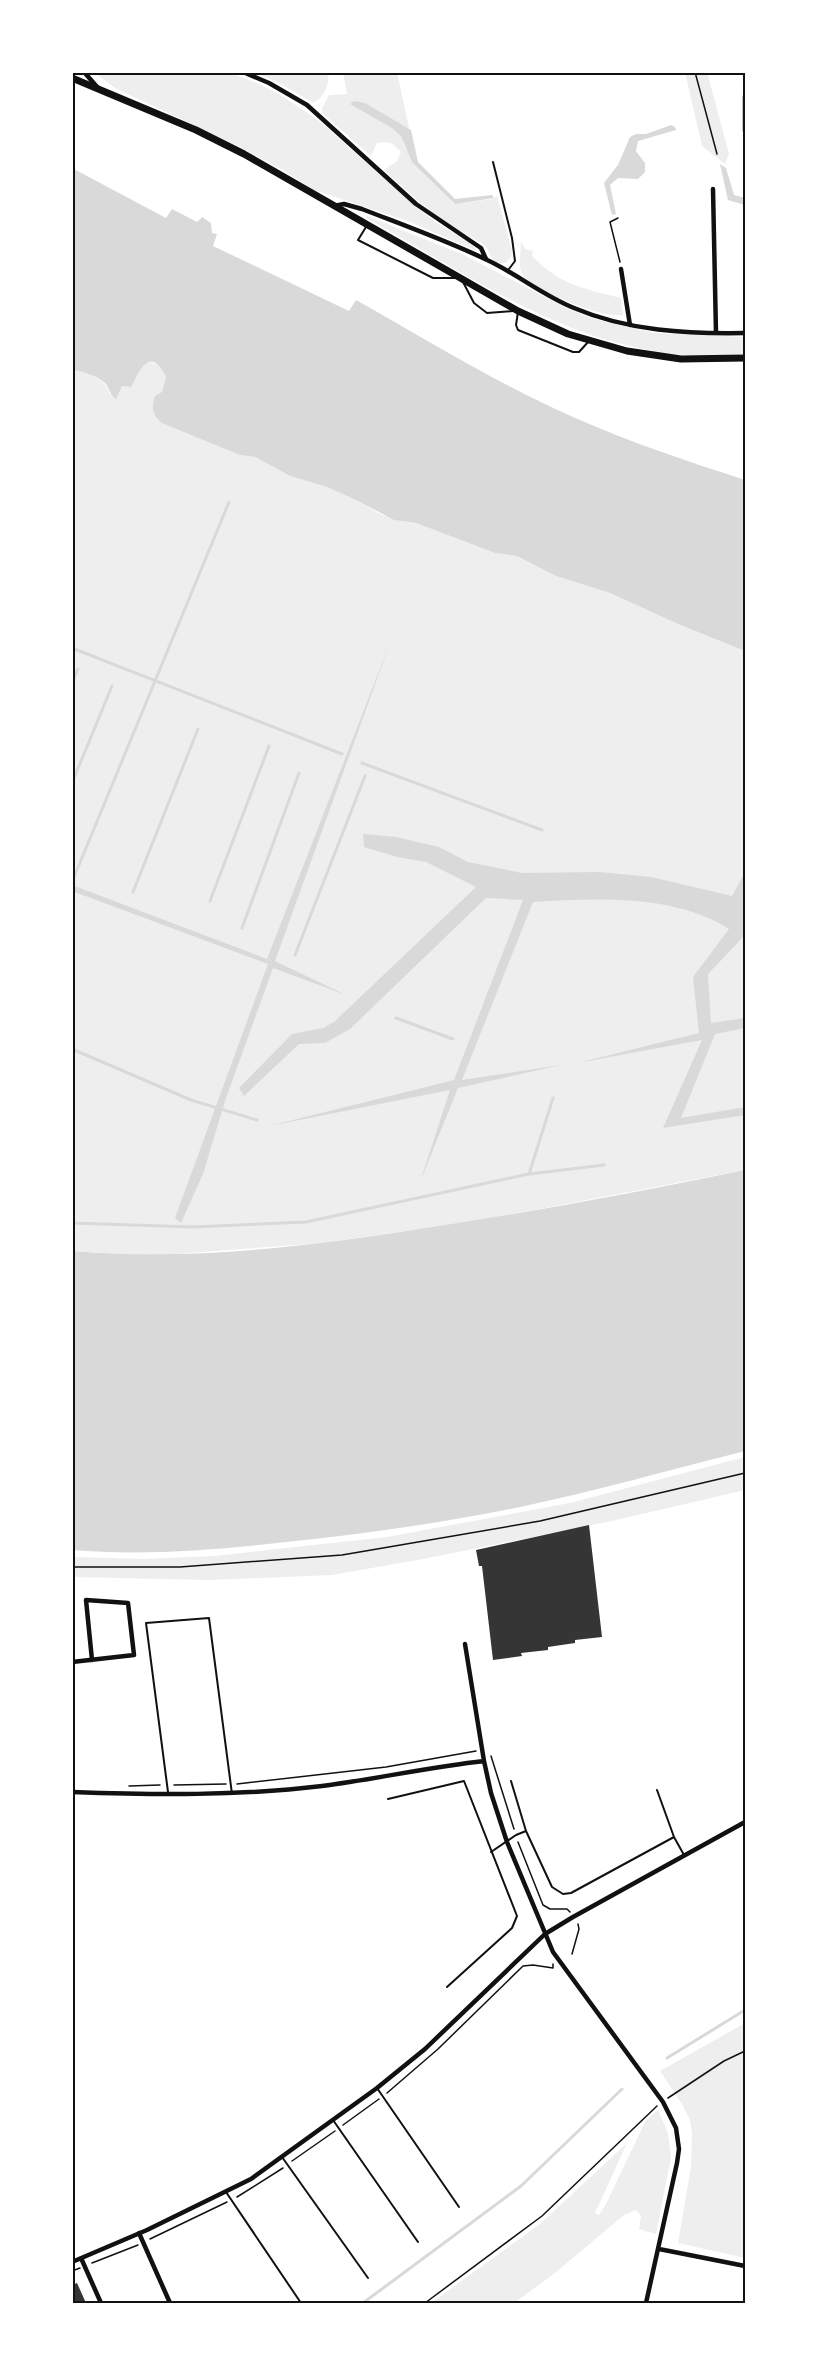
<svg xmlns="http://www.w3.org/2000/svg" width="817" height="2375" viewBox="0 0 817 2375" font-family="'Nunito Sans',sans-serif">
<rect width="100%" height="100%" fill="#fff"/>
<path fill="#eee" d="M94 72H228L259 84 279 94 318 120 414 205 435 222 472 244 477 251 405 220 314 190 283 170 236 145 115 88Z
M254 72H316L323 76 324 72H328C330 84 324 98 313 103L281 84Z
M343 72H397L409 128H392L401 136 406 149 454 204 493 199 497 196 512 250 511 257 505 263C488 265 492 250 483 244 472 237 460 232 450 225 426 209 405 189 384 170L397 161 401 152C393 143 389 140 377 143L371 156 323 114 322 108 329 95 347 94Z
M685 72H707L729 154 725 164 702 146Z
M367 216 464 255 568 309 597 320 654 333 745 337V354C719 355 693 357 668 353 555 339 463 271 366 218Z
M521 241 525 249 533 251 532 256C562 286 582 288 621 298L623 315C605 319 532 291 522 274 518 266 521 250 521 241Z
M146 362C157 361 161 368 166 377L162 392 205 440 240 455 255 457 290 476 327 487 358 501 382 515 400 521 416 523 495 553 517 556 556 576 610 593 678 624 745 651V1170L482 1220 322 1243 176 1254 140 1255 72 1251V369C87 372 106 378 110 395Z
M745 1457V1490L612 1521 423 1559 332 1575 210 1580 72 1577V1557L144 1559 214 1556 387 1537 570 1503Z
M745 2023V2258L678 2243 691 2167 692 2133 690 2120 682 2104 660 2071Z
M658 2110 668 2133 671 2158 656 2234 639 2229 641 2216 636 2210 624 2215 555 2273 514 2303H431L540 2224 627 2143 595 2213 599 2215 606 2204 646 2120Z"/>
<path fill="#d9d9d9" d="M354 101 365 103 411 130 418 162 455 199 492 195 494 198 455 204 412 162 401 136 392 128 350 104Z
M671 125 675 127 676 130 638 141 636 151 645 163V172L638 179 618 178 610 185 616 214 612 215 604 183 618 165 630 137 636 134H646Z
M720 164 726 168 734 195 745 198V205L728 200Z
M72 168 166 218 172 209 197 222 202 217 211 223 212 233 217 234 213 246 349 311 356 300C427 340 498 384 573 417 629 442 687 461 745 480V651L678 624 610 593 556 576 517 556 495 553 416 523 394 520 358 501 327 487 290 476 255 457 240 455 162 423C152 415 151 408 155 396L162 392 166 377C150 346 141 368 131 387L122 386 116 399C109 394 110 389 105 383 96 375 83 372 72 369Z
M390 643 275 961 346 995 273 968 225 1101 203 1174 181 1223 175 1218 268 964 72 891V885L267 959Z
M363 834 396 837 439 847 468 862 522 873 599 872 651 877 732 896 745 872V935L708 974 711 1023 745 1018V1028L715 1034 681 1118 745 1107V1115L663 1128 702 1040 577 1063 699 1033 693 977 729 929C676 894 594 898 533 902L462 1080 561 1065 458 1088 420 1182 450 1090 269 1126 454 1080 523 900 486 898 350 1029 325 1043 299 1044 244 1096 239 1088 292 1034 323 1028 334 1022 476 887 426 862 397 857 364 847Z
M745 1170V1451C670 1470 595 1491 520 1507 442 1523 364 1534 286 1542 215 1550 143 1556 72 1550V1251C188 1261 304 1247 419 1229 528 1213 637 1192 745 1170Z"/>
<g fill="none" stroke-linecap="round" stroke-linejoin="round">
<path stroke="#d9d9d9" stroke-width="3" d="M72 648 342 754
M72 683 78 669
M362 763 542 830
M72 783 112 686
M72 882 229 502
M133 892 198 729
M210 901 269 746
M242 928 299 773
M295 955 365 776
M396 1018 453 1039
M72 1049 191 1100 257 1120
M529 1174 553 1098
M72 1223 192 1227 306 1222 529 1174 604 1165
M667 2058 745 2010
M363 2303 521 2186 622 2089"/>
</g>
<path fill="#353535" d="M589 1525 602 1637 575 1640V1643L548 1647V1650L521 1653 522 1656 493 1660 482 1566H479L476 1550Z
M77 2283 86 2303H72V2285Z"/>
<g fill="none" stroke-linecap="round" stroke-linejoin="round">
<path stroke="#111" stroke-width="1.5" d="M695 72 717 154
M618 218 610 222 620 262
M72 1567H180L342 1555 540 1521 745 1473
M491 1756 514 1829
M237 1784 386 1767 476 1751
M174 1785 226 1784
M129 1786 160 1785
M518 1842 543 1905 550 1909H567L570 1912
M572 1954 579 1929 578 1924
M387 2093 438 2049 523 1966 533 1965 553 1968V1964
M668 2098 724 2061 745 2051
M343 2125 379 2099
M292 2161 335 2131
M237 2197 283 2168
M150 2239 227 2202
M92 2263 138 2245
M72 2271 80 2268
M425 2303 542 2216 657 2106"/>
<path stroke="#111" stroke-width="2" d="M493 162 512 238 515 261 509 269
M366 227 358 240 433 278H457
M463 282 474 303 487 313 513 311
M518 312 516 325 518 330 573 352H579L589 341
M511 1781 526 1831 552 1887 563 1894 571 1893 674 1837 684 1855
M657 1790 674 1837
M168 1792 146 1623 209 1618 232 1794
M388 1799 464 1781 517 1916 512 1928 447 1987
M491 1852 516 1835 526 1831
M377 2088 459 2207
M333 2120 418 2242
M282 2157 368 2278
M226 2192 301 2303"/>
<path stroke="#111" stroke-width="4.5" d="M84 72 98 88
M243 72 269 83 307 105 416 204 481 248 486 259
M745 96V131
M713 189 716 333
M334 206 344 204 362 209C403 225 445 240 485 259 516 273 542 295 574 308 628 331 687 334 745 333
M621 269 630 325
M465 1644 484 1761
M72 1662 134 1655 128 1603 86 1600 92 1660
M72 1792C156 1795 239 1796 322 1786 376 1779 430 1767 484 1761L491 1793 507 1842 553 1952 663 2102 676 2128 679 2149 677 2163 646 2303
M139 2233 170 2303
M659 2249 745 2266
M81 2258 101 2303
M72 2262 147 2230 251 2179 377 2088 425 2049 545 1934 573 1917 745 1822"/>
<path stroke="#111" stroke-width="7" d="M72 78 196 130 244 154 518 311 568 334 627 351 681 359 745 358"/>
</g>
<rect width="817" height="2375" fill="none" stroke="#ffffff" stroke-width="147"/>
<rect x="74" y="74" width="670" height="2228" fill="none" stroke="#111" stroke-width="2"/>
</svg>
